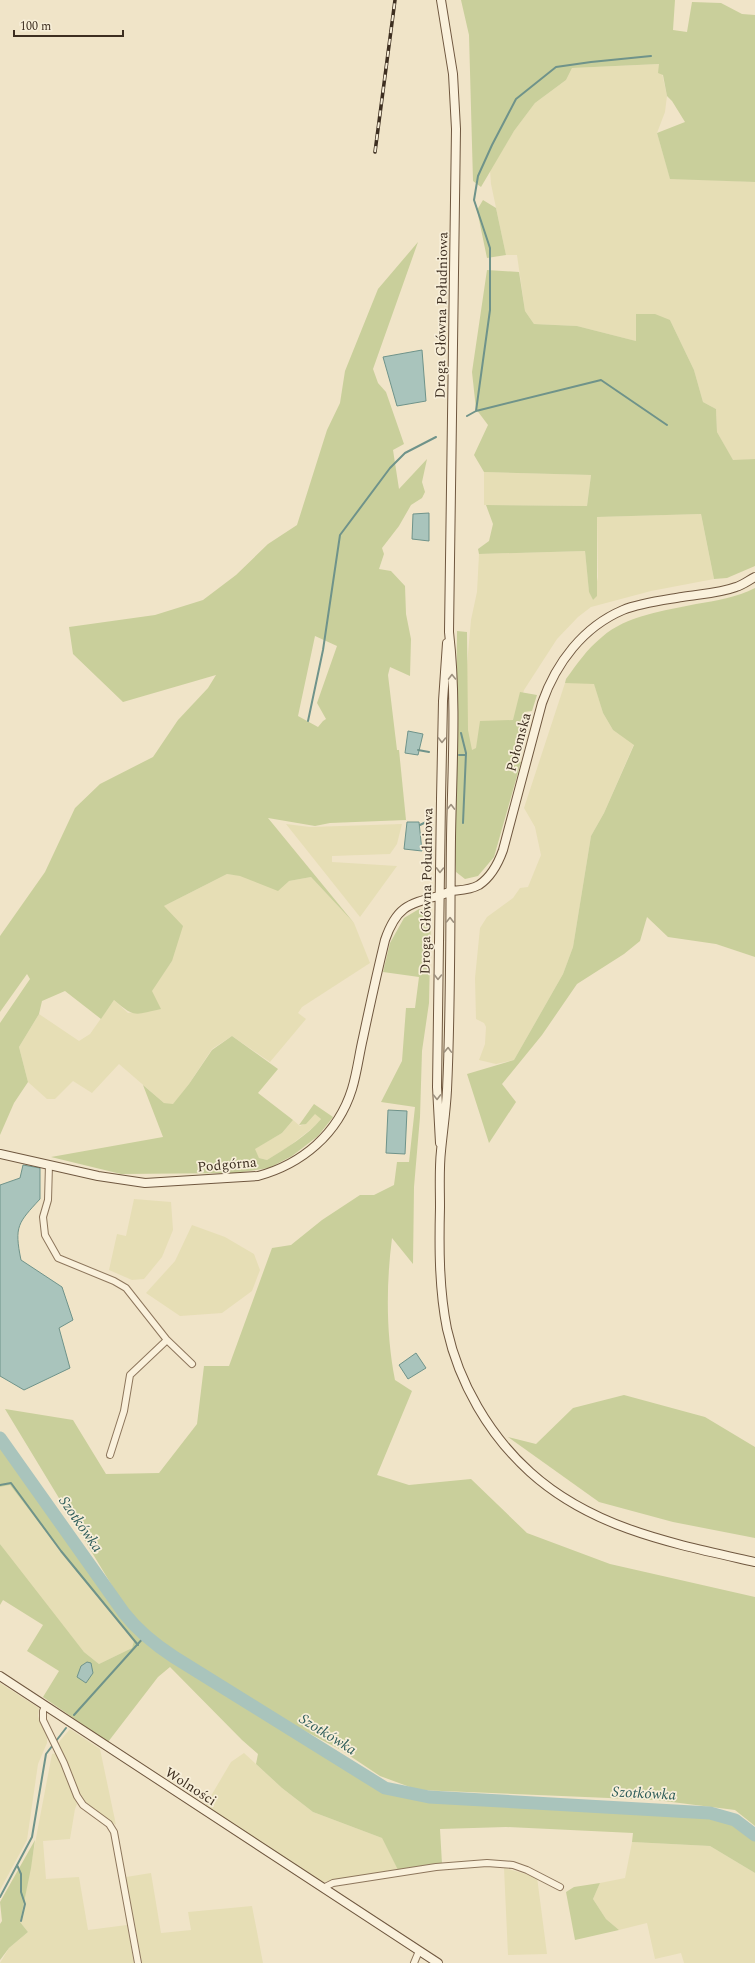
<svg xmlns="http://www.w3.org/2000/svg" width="755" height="1963" viewBox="0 0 755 1963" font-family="Spectral,serif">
<rect width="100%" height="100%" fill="#f0e4c8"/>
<path fill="#e6deb5" d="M660 64 667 96 665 112 657 133 670 178 755 182V459L733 461 717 432 716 409 703 402 694 370 670 320 636 341 577 326 534 324 525 311 517 255H506L491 184 490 170 514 131 535 103 566 80 572 68Z
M484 472 591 475 587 506 484 505Z
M701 514 714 579 651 591 591 607 578 617 557 639 524 690 514 722 470 754 465 729 466 676 471 620 477 592 479 554 585 551 589 591 593 600 598 577 597 517Z
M565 683H594L603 713 613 730 634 744 604 813 591 836 573 947 563 974 514 1060 496 1064 479 1060 485 1044 486 1027 484 1023 476 1019 475 978 480 928 487 917 513 898 520 888 528 887 541 855 535 827 524 808Z
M286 824 310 827 402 824 397 844 390 854 332 856V862L397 866 360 917Z
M227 874 289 881 311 877 354 923 370 963 302 1007 298 1013 306 1019 270 1062 232 1036 212 1049 189 1084 173 1105 164 1103 119 1064 92 1093 73 1081 55 1099H47L28 1082 19 1047 39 1014 79 1041 90 1034 114 1000 128 1013 160 1009 151 991 172 961 164 906Z
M315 1113 321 1119 315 1126 288 1147 267 1160 259 1158 254 1149 282 1133 293 1120 300 1126 306 1123Z
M134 1199 171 1202 173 1230 162 1257 144 1279 132 1280 109 1270 117 1234 126 1236Z
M192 1225 225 1237 254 1254 260 1270 252 1291 222 1313 180 1316 146 1293 175 1261Z
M10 1485 76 1571 134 1641 132 1648 99 1664 84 1652 22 1575 0 1544V1487Z
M0 1683 39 1708 38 1716 47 1737V1743L38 1764 27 1840 0 1890Z
M70 1729 100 1749 116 1825 87 1806 77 1790 58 1743Z
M57 1753 77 1804 75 1809 70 1839 43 1841 46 1879 79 1877 88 1930 127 1925 134 1963H0L9 1948 28 1932 20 1922 52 1754Z
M244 1753 282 1788 313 1812 382 1838 398 1869 323 1882 205 1806 231 1762Z
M632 1842 710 1846 755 1873V1963H684L681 1953 655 1959 647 1923 619 1930 606 1919 593 1899 600 1883 625 1878Z
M504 1868 537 1877 547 1954 508 1955Z
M151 1873 161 1933 191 1930 188 1912 252 1906 263 1963H142L126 1877Z"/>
<path fill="#c9cf9b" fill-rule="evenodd" d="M461 0H675L673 30 687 32 692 2 721 3 742 14 755 15V182L670 179 657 133 685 122 672 101 667 96 663 75 658 73 659 64 572 68 566 80 535 103 514 131 481 187 473 181 469 35Z
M483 200 496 208 506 255 487 258 477 210Z
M418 242 373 369 378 383 386 392 404 444 393 450 399 489 427 459 422 482 425 492 422 498 411 505 399 526 382 548 384 554 379 569 391 571 405 586 406 614 411 639 410 676 390 667 388 675 397 750H399L406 820 330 823 315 826 268 818 354 923 311 877 289 881 278 891 240 876 227 874 164 906 183 926 172 961 152 991 161 1009C134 1015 135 1018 114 1000L101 1019 65 991 42 1001 39 1014 19 1047 28 1082 14 1103 0 1135V1023L30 979 27 974 0 1012V936L45 872 75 808 100 784 153 757 178 720 208 688 216 675 123 702 73 654 69 627 155 615 203 600 236 575 268 544 297 525 327 430 340 403 345 371 378 289ZM315 636 337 646 317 703 326 719 323 721 318 727 298 716Z
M487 270 519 272 525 311 534 324 577 326 636 341V314H655L670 320 694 370 703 402 716 409 717 432 733 460 755 459V566L727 578 714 579 701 514 597 517V596L593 600 589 592 585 551 479 554 478 549 489 541 493 524 486 505 587 506 591 475 484 472 474 455 488 425 476 409 472 372Z
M755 588V957L716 944 668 937 647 917 640 941 624 954 577 984 542 1035 502 1084 516 1102 489 1143 467 1074 514 1060 563 974 573 947 591 836 604 813 634 745 613 730 603 713 594 684 565 683 566 679C577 664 587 649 602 637 627 615 664 611 696 604 716 601 737 597 755 588Z
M457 631 467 632 468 730 472 750 476 748 480 721 513 720 520 692 537 695 532 711 524 712V718L529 722 522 741 515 752 513 759 521 762 494 857 478 876 465 879 456 872 455 861Z
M419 909 431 912 429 1003 422 1051 420 1117 414 1187 413 1264 392 1238C386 1285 386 1334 395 1380L412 1391 377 1475 409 1485 471 1479 527 1533 610 1564 755 1597V1826L735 1810 656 1800 418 1790 380 1776 341 1750 284 1720 174 1653 148 1634 128 1612 5 1409 73 1420 106 1474 159 1473 197 1424 204 1366H229L272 1248 291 1245 322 1220 360 1195H374L394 1185 397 1162H409L415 1107 381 1102 402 1061 406 1008H415L419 977 383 972 390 943 404 918Z
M232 1036 278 1069 258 1093 293 1120 282 1133 255 1149 259 1158 267 1160C286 1148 307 1136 321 1119L315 1114 306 1124 299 1125 314 1104 333 1117 318 1136 292 1156 269 1168 236 1173 121 1174 51 1157 163 1137 143 1085 164 1103 173 1104 189 1084 212 1050Z
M624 1395 705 1417 755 1447V1538L673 1522 599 1502 508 1437 536 1444 573 1408Z
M0 1446 137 1633 171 1659 381 1791 429 1800 718 1817 742 1828 755 1839V1873L710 1846 632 1842 633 1833 506 1827 440 1829 442 1864 398 1870 382 1838 313 1812 282 1788 256 1764 258 1754 242 1740 170 1667 158 1677 108 1742 43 1697 59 1671 27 1651 43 1625 3 1600 0 1605V1544L84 1652 99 1664 132 1648 134 1641 76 1571 10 1485 0 1487Z
M35 1840 31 1868 20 1922 28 1932 9 1948 0 1960V1924L2 1921 0 1902Z
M600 1883 593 1899 606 1919 619 1930 575 1940 566 1892 574 1887Z"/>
<path fill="#a9c4bc" stroke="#6f938a" d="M422 350 426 401 397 406 383 357Z
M429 513V541L412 539 413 514Z
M408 731 423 734 418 755 405 753Z
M407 822H419L422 851 404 849Z
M388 1110 407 1111 405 1154 386 1153Z
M23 1165 40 1168V1199C18 1223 14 1226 21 1260L62 1287 73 1320 59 1328 70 1368 24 1390 0 1376V1185L20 1178Z
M416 1353 426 1368 408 1379 399 1365Z
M87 1662 91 1663 93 1673 86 1683 77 1677 81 1666Z"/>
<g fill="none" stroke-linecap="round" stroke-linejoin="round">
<path stroke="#6f938a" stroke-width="2" d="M476 411 490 310V248L474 200 478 176 492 145 516 99 556 67 591 62 651 56
M467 416 476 411 601 380 667 425
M308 721 323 650 340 535 390 468 405 453 436 437
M461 733 466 753 463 823
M418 750 429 752
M459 755H466
M420 825 428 821
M0 1485 11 1483 61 1551 138 1645
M74 1715 145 1636
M17 1865 21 1874V1892L25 1904 21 1921
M0 1897 32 1837 46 1754 66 1728"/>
<path stroke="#a9c4bc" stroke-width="13" d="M0 1438 124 1613C138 1631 154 1644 174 1657L385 1788 429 1797 710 1813 735 1820 755 1835"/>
<g stroke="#8d765c" stroke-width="8">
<path id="street" d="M49 1165 48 1200 43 1217 45 1235 58 1258 114 1281 126 1288 167 1340 192 1364
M110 1455 124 1411 130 1375 167 1340
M45 1706 43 1711V1720L64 1763 77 1796 83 1805 109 1824 114 1832 138 1963
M323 1888 333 1883 436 1867 487 1863 513 1865 527 1870 560 1887
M414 1963 419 1951"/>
</g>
<g stroke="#6f573f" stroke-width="10">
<path id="secondary" d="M441 0 453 74 456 129 449 632C457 700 452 770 451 838 450 922 451 1006 447 1090 446 1110 443 1130 441 1151 439 1169 440 1188 440 1207 439 1247 439 1289 447 1329 459 1383 489 1435 530 1472 593 1529 675 1544 755 1562
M440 1143 437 1087 441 799 443 701 447 643
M0 1154 98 1176 145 1183 258 1176C302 1164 338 1134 352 1089 357 1073 359 1055 363 1038 370 1005 377 973 385 940 396 908 407 904 438 896 443 895 447 892 452 891 461 890 470 890 479 885 491 877 498 864 503 850L542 703C556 663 583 627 623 610 640 603 665 600 682 597 700 594 720 593 736 587 743 585 749 580 755 577
M0 1676 438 1963"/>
</g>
<use href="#street" stroke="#faf1dc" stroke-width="6"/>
<use href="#secondary" stroke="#faf1dc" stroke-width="8"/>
<g stroke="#3d2e20" stroke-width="3.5">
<path id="rail" d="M375 152 395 0"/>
</g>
<use href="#rail" stroke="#f7eed8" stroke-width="2" stroke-dasharray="6" stroke-linecap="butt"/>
</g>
<defs><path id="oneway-chevron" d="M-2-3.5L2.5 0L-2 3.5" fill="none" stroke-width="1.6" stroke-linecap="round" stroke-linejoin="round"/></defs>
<g stroke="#9c907e">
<use href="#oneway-chevron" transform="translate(452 677) rotate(-91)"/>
<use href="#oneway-chevron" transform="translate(442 740) rotate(91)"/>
<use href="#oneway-chevron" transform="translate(451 807) rotate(-89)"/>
<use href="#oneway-chevron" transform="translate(440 870) rotate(91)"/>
<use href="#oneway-chevron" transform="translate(450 920) rotate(-89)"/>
<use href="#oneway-chevron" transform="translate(438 977) rotate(91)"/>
<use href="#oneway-chevron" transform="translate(448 1050) rotate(-88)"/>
<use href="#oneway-chevron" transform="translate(437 1097) rotate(89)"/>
</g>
<g text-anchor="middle" stroke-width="3.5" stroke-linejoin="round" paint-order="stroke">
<g font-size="14" fill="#3d2e20" stroke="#f7eed8">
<text transform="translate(441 315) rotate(-89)" y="5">Droga Główna Południowa</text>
<text transform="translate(518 742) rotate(-75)" y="5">Połomska</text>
<text transform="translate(426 891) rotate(-89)" y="5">Droga Główna Południowa</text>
<text transform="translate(227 1164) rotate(-5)" y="5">Podgórna</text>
<text transform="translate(191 1786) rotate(33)" y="5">Wolności</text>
</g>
<g font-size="15" font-style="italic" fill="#2f5d5a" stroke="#f7eed8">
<text transform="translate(81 1524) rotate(55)" y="5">Szotkówka</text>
<text transform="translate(328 1734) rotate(32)" y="5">Szotkówka</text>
<text transform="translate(644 1793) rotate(3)" y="5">Szotkówka</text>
</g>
</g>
<path d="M14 30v6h109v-6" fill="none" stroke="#3d2e20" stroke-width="2"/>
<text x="20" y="30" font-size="12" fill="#3d2e20" stroke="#f7eed8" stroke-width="3" paint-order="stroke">100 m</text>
</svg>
